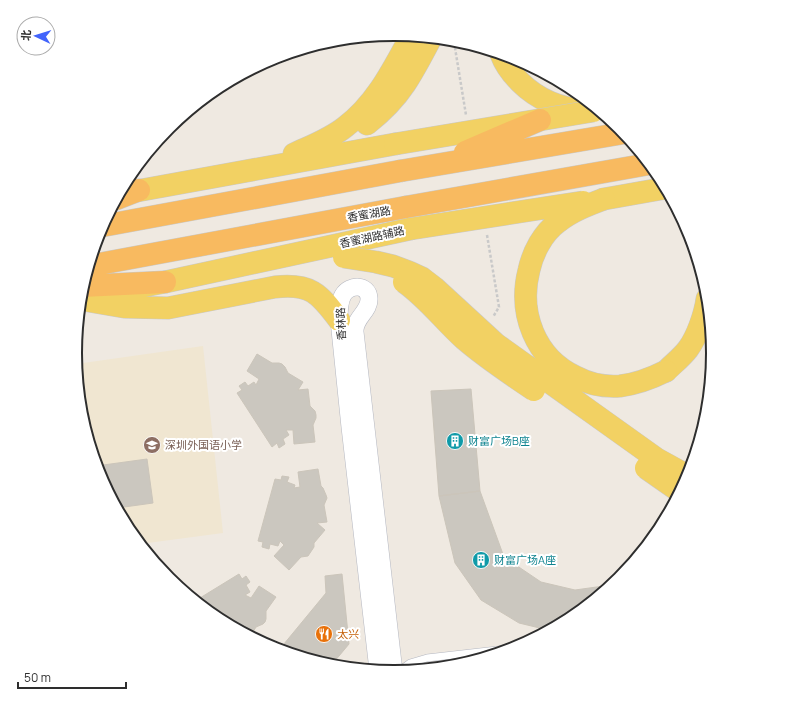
<svg xmlns="http://www.w3.org/2000/svg" width="787" height="706" viewBox="0 0 787 706" font-family="Manrope,'Noto Sans SC',sans-serif">
<rect width="100%" height="100%" fill="#efe9e1"/>
<path fill="#f0e6d1" d="M203 346 223 533 140 544 128 530 99 475 81 415 76 364Z"/>
<path fill="#cbc7bf" stroke="#cbc5ba" d="M257 354 272 363H279L282 364 285 367 288 373 303 382 298 390 308 389 310 406 315 411 316 415V418L313 425 315 442 294 444 293 430H286L289 435 283 439 285 444 279 448 277 443 272 447 237 393 242 390 239 386 245 382 248 386 254 382 256 385 259 379 247 371Z
M471 389 480 491 439 496 431 391Z
M147 459 153 503 117 508 99 475 96 466Z
M318 469 321 486 323 488 326 495 327 498 324 505 327 522 317 523 325 530 314 543V547L308 556 301 557 289 570 274 556 284 545 280 541 278 546 270 544 269 549 262 547 263 542 258 541 275 479 281 480 282 476 289 477 287 482 295 485 294 488 300 487 298 472Z
M480 491 504 557 541 582 575 590 611 585 571 618 548 630 519 623 481 600 455 563 439 496Z
M239 574 242 579 246 576 250 582 246 585 250 592 245 595 251 598 259 586 276 597 266 611V619L265 622 263 624 256 627 250 637 216 618 195 601Z
M342 574 349 644 334 662 324 664 279 650 326 593 325 576Z"/>
<g fill="none" stroke-linecap="round" stroke-linejoin="round">
<g stroke="#b4b7c1" stroke-width="8">
<path id="service" d="M399 671 410 663 427 658 514 648"/>
</g>
<g stroke="#b4b7c1" stroke-width="18">
<path id="tertiary" d="M378 670 350 427 339 320C339 311 339 302 343 295 350 284 368 284 369 298 370 312 354 317 355 332L394 672"/>
</g>
<g stroke="#c9c9c9" stroke-width="23">
<path id="primary" d="M501 54C505 65 512 74 520 82 539 101 561 109 587 111
M367 124C381 113 395 99 405 84 415 69 423 53 431 38
M294 154C311 146 330 139 345 127 376 104 393 69 411 36
M120 194 395 144
M604 199 666 188
M80 298 165 282 410 229
M89 301 124 307 168 308 275 287C310 283 319 293 339 320
M666 371C673 364 682 357 688 349 697 337 705 314 707 299"/>
</g>
<g stroke="#c9c9c9" stroke-width="23">
<path id="trunk" d="M116 199 139 190
M102 226 400 171
M88 266 406 207
M82 286 165 282"/>
</g>
<path stroke="#c9c9c9" stroke-width="2.5" stroke-dasharray="3 2" stroke-linecap="butt" d="M447 41 455 48 466 115
M487 235 499 307 493 317"/>
<use href="#service" stroke="#fff" stroke-width="7"/>
<use href="#tertiary" stroke="#fff" stroke-width="17"/>
<use href="#primary" stroke="#f2d163" stroke-width="22"/>
<use href="#trunk" stroke="#f8ba60" stroke-width="22"/>
<g stroke="#c9c9c9" stroke-width="23" stroke-linecap="butt">
<path id="primary-bridge" d="M395 144 593 111
M604 199C588 205 572 211 558 222 543 233 533 252 529 270 518 313 535 358 576 377 589 384 605 387 620 386 637 384 650 379 666 371
M410 229 583 202
M344 257 376 262 393 266 409 272 422 278 435 288 496 344 657 459 688 476
M404 282C427 298 443 320 464 339 486 358 510 374 534 390
M646 468 676 489"/>
</g>
<g stroke="#c9c9c9" stroke-width="23" stroke-linecap="butt">
<path id="trunk-bridge" d="M465 152 540 120
M400 171 624 133
M406 207 649 164"/>
</g>
<use href="#primary-bridge" stroke="#f2d163" stroke-width="22"/>
<use href="#trunk-bridge" stroke="#f8ba60" stroke-width="22"/>
</g>
<defs>
<g id="building-disc" transform="scale(0.9)"><circle r="9.5" fill="#0f9aa8" stroke="#fff"/><path d="M-4-6H4V6H1V3H-1V6H-4ZM-2.5-4.3h1.7v1.8h-1.7ZM.8-4.3h1.7v1.8H.8ZM-2.5-1h1.7V.8h-1.7ZM.8-1h1.7V.8H.8Z" fill="#fff"/></g>
<g id="school-disc" transform="scale(0.9)"><circle r="9.5" fill="#8d6e63" stroke="#fff"/><path d="M0-5L7-2L0 1L-7-2ZM-4 1L0 2.5L4 1V4Q0 6-4 4Z" fill="#fff"/></g>
<g id="restaurant-disc" transform="scale(0.9)"><circle r="9.5" fill="#e8710a" stroke="#fff"/><path d="M-5-6h1v4h1v-4h1v4h1v-4h1v5L-1.5 .5V6h-2V.5L-5-1ZM5-6V6H3V1.5H1.5Q1.5-4 5-6Z" fill="#fff"/></g>
</defs>
<g fill-rule="evenodd">
<use href="#building-disc" x="455" y="441"/>
<use href="#school-disc" x="152" y="445"/>
<use href="#building-disc" x="481" y="560"/>
<use href="#restaurant-disc" x="324" y="634"/>
</g>
<g text-anchor="middle" stroke-width="4" stroke-linejoin="round" paint-order="stroke">
<g font-size="11" fill="#2e2e2e" stroke="#fff">
<text transform="translate(369 214) rotate(-10)" y="4">香蜜湖路</text>
<text transform="translate(372 237) rotate(-12)" y="4">香蜜湖路辅路</text>
<text transform="translate(341 324) rotate(-92)" y="4">香林路</text>
</g>
<g font-size="11" fill="#0d838f" stroke="#fff" text-anchor="start">
<text x="468" y="445">财富广场B座</text>
<text x="494" y="564">财富广场A座</text>
</g>
<g font-size="11" fill="#785e54" stroke="#fff" text-anchor="start">
<text x="165" y="449">深圳外国语小学</text>
</g>
<g font-size="11" fill="#c56008" stroke="#fff" text-anchor="start">
<text x="337" y="638">太兴</text>
</g>
</g>
<path d="M0 0H787V706H0ZM82 353a312 312 0 1 1 624 0a312 312 0 1 1-624 0Z" fill="#fff" fill-rule="evenodd"/>
<path fill="none" stroke="#2e2e2e" stroke-width="2" d="M82 353a312 312 0 1 1 624 0a312 312 0 1 1-624 0Z"/>
<g transform="translate(36 36) rotate(274)"><circle r="19" fill="#ffffff" stroke="#ababab"/>
<path d="M0-3L7 15L0 10L-7 15Z" fill="#4264fb"/>
<text y="-6" font-size="11" font-weight="bold" text-anchor="middle" fill="#2e2e2e">北</text>
</g>
<path d="M18 682v6h108v-6" fill="none" stroke="#2e2e2e" stroke-width="2"/>
<text x="24" y="682" font-size="12" fill="#2e2e2e" stroke="#ffffff" stroke-width="3" paint-order="stroke">50 m</text>
</svg>
